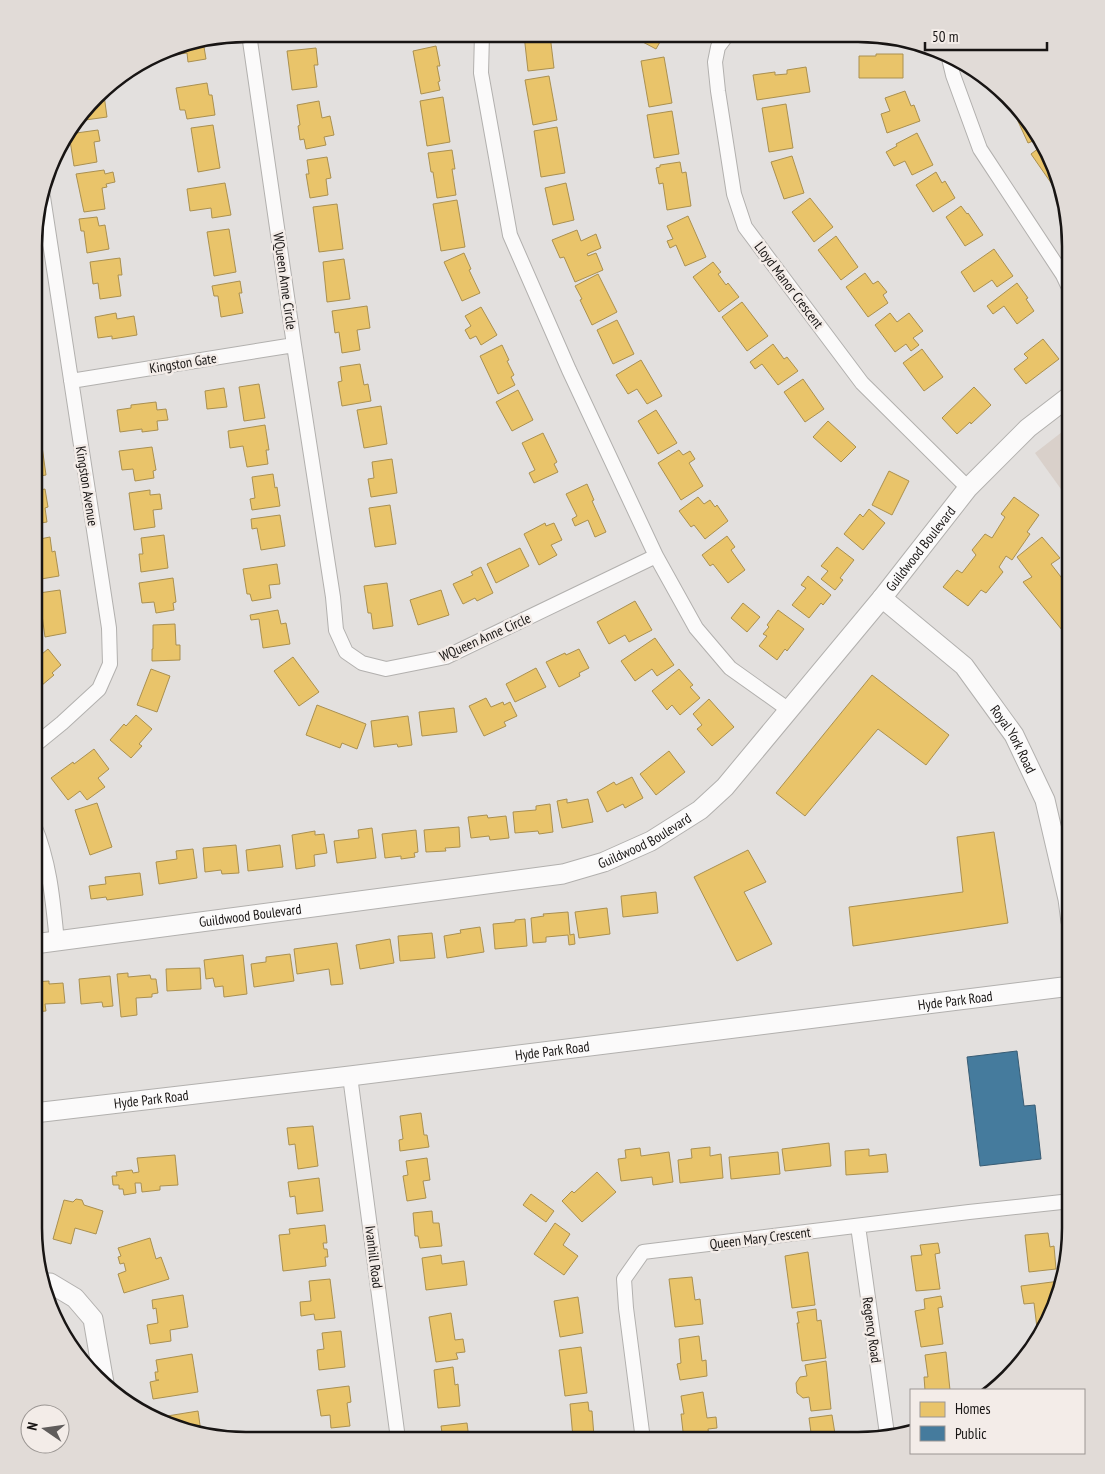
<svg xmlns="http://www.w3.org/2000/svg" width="1105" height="1474" viewBox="0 0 1105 1474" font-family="'PT Sans Narrow',sans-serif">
<rect width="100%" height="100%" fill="#e3e0de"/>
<path fill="#d9d0ca" d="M1071 425V503L1035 453Z"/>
<path fill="#e9c46a" stroke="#aa9050" d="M524 35H550L554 68 528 71Z
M635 35H664L656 49 639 40 640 39Z
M203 41 206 59 188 62 187 53 166 56 165 52 178 45Z
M436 46 440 66H437L440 81 438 82 440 90 421 94 413 51Z
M316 48 318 65H314L317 87 292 90 287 51Z
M876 54H903V78H859V56H876Z
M664 57 672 103 649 107 641 61Z
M806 67 810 92 757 100 753 75 775 72V75L787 74V70Z
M549 76 557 120 533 125 525 80Z
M207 83 209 95H212L215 115 187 119 185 110H180L176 88Z
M905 91 911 106 914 105 920 121 887 133 881 114 890 111 885 98Z
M104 95 107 117 78 121 99 96Z
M443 97 450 142 427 146 420 101Z
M319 101 322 118 330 116 334 135 324 137 326 145 306 149 304 139 300 140 298 126 300 125 297 105Z
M786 104 793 148 769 152 762 108Z
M1010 104 1038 139 1028 143Z
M672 111 679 154 654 158 647 115Z
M213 125 220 168 198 172 191 128Z
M557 127 565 173 541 177 534 131Z
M98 130 100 141 94 142 97 162 74 166 69 134Z
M917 133 933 165 912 175 905 161 894 166 886 152 897 146 896 144Z
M1043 145 1049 152 1058 189 1056 190 1031 154Z
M452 150 455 169H452L456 195 437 198 433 172H431L428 153Z
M792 156 804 193 784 199 771 162Z
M327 157 331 178 326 179 328 195 310 198 306 174H309L307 160Z
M680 162 682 173 686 172 691 206 667 210 663 183 659 184 656 168 660 167V165Z
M104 170 105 174 113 172 115 182 106 184 107 187 102 188 105 209 84 212 76 174Z
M936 172 942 183 945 181 955 198 933 212 916 185Z
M225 183 231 215 212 218 211 208 190 211 187 189Z
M566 183 574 220 553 225 545 188Z
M810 198 833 227 814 242 792 212Z
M457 200 465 247 441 251 433 204Z
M337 204 343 249 319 252 313 207Z
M961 206 967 214 968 213 983 235 965 246 946 217Z
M688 216 706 257 685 266 676 245 670 248 667 241 673 239 667 226Z
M97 217 99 226 105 225 109 249 87 253 84 231H81L79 219Z
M229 229 236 272 214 276 207 232Z
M577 230 581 241 596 234 601 248 587 254 588 256 596 253 603 270 575 282 564 257 560 258 552 240Z
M836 236 858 267 841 280 818 250Z
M994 249 1013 276 997 287 992 280 974 292 961 272Z
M464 253 471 269 469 270 480 293 462 301 444 262Z
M120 258 122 275H118L121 296 100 299 98 283 93 284 90 262Z
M344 259 350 299 327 302 323 262Z
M713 262 721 272 718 274 726 285 728 283 739 297 719 312 693 277Z
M865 273 873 284 878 281 887 292 883 295 888 303 868 317 846 287Z
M598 274 617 312 592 325 580 300 582 299 575 286Z
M240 281 242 293H239L243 313 221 317 218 296H214L212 286Z
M1017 283 1028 298 1026 299 1034 311 1017 324 1004 306 993 314 987 306Z
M742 302 768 336 747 351 722 317Z
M367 306 370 328 357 330 360 350 342 353 339 332 335 333 332 311Z
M481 307 497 335 481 345 476 336 470 339 465 330 471 326 465 316Z
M116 313 117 319 134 316 137 335 112 339V336L98 338 95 317Z
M890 313 897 322 909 313 923 331 913 338 919 345 911 351 906 344 895 352 875 325Z
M617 320 634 354 613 364 597 330Z
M1043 339 1059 359 1026 384 1014 369 1028 358 1024 354Z
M773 344 784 359 787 357 798 371 778 385 762 364 755 369 750 362Z
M502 345 509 360 507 361 514 375 511 377 515 385 498 394 480 356Z
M922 349 943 377 924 391 903 363Z
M641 360 662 396 647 404 637 389 628 394 616 375Z
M360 364 364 385 368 384 371 401 342 406 338 382 342 381 340 367Z
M803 379 824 409 805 422 784 392Z
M259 384 265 418 244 421 239 387Z
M974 387 991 405 971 424 970 422 957 434 942 418Z
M224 388 227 407 207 409 205 391Z
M518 390 533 420 512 431 496 402Z
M156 402 157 410 166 409 168 420 157 421 158 430 142 432V429L120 432 117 410 131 408V405Z
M381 406 387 444 364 448 357 410Z
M656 410 677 443 658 454 638 421Z
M828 421 856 447 841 462 813 437Z
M265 425 269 450H266L268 464 247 467 243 446 230 448 228 431Z
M543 433 557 462 554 464 558 472 534 483 529 473 535 470 522 443Z
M41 439 46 475 35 477V440Z
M152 447 156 470 153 471 154 478 135 481 133 469 122 470 119 451Z
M679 450 683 455 690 451 695 459 689 463 703 486 681 500 658 463Z
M392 459 397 493 371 497 368 479 374 478 372 462Z
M889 471 909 481 892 515 872 505Z
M273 474 275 488 277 487 280 506 252 510 250 499 255 498 252 477Z
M587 484 594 500 592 501 606 532 595 537 588 520 575 526 572 519 577 516 566 494Z
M45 489 48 507 45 508 47 522 35 524V491Z
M150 490V495L160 494 162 509 153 510 155 527 134 530 129 493Z
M698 497 704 504 710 500 715 507 717 505 728 521 705 539 694 525 691 527 679 511Z
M1014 497 1039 515 1027 532 1030 534 1012 560 1006 556 999 567 1003 572 986 593 981 590 968 606 943 587 957 570 962 573 976 555 972 550 985 534 992 538 1005 517 1001 514Z
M390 505 396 544 375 547 369 508Z
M869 509 885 523 863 550 844 534 860 514 863 517Z
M280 515 285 546 261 550 257 528 252 529 251 519Z
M545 523 546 526 554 523 562 540 551 545 557 555 539 565 524 534Z
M164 535 168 568 141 572 139 554H143L141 538Z
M727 536 735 547 731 550 745 570 728 583 713 564 710 566 702 555Z
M50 537 52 552 55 551 59 576 41 579 39 563H35V540Z
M1042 537 1060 558 1051 564 1071 590V641L1023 582 1032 577 1017 557Z
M837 547 854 560 840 578 843 580 835 590 821 579 828 571 821 566Z
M520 548 529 566 496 583 487 564Z
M277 564 280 584 269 585 271 598 252 601 250 594H247L243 569Z
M481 567 493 593 477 601 475 598 463 604 453 584 473 575 471 572Z
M808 576 831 595 823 605 821 603 809 618 792 605 806 588 801 585Z
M173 578 176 602 173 603 174 610 156 613 154 602 142 603 139 583Z
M387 583 393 626 373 629 371 613H368L364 586Z
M60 590 66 633 45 637 39 593Z
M441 590 449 615 418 625 410 600Z
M635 601 652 630 629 642 625 635 609 644 597 622Z
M743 603 760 617 747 632 731 618Z
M278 610 281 624 286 623 290 644 263 648 259 619 251 620 250 615Z
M778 610 804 629 787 651 785 649 777 660 759 646 767 636 763 634 769 627 767 625Z
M175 624 176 645H180V660L152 661V649H153V625Z
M655 638 674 665 657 676 652 669 635 681 621 661Z
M37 648 42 654 48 649 61 665 52 673 54 675 35 691V650Z
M579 649 589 668 579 673 580 676 559 687 546 662 565 653 566 655Z
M293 657 319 692 299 706 274 671Z
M536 668 546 687 515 702 506 684Z
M151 669 170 676 157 712 137 705Z
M679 669 693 685 690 687 700 698 680 715 672 705 667 710 652 691Z
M872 675 949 735 926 765 878 729 805 816 776 793Z
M486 698 491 707 503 702 504 705 510 702 517 716 504 722 506 726 484 736 469 706Z
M709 699 734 727 712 746 697 729 702 725 693 714Z
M317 705 366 724 357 749 342 743 340 748 306 735Z
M454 708 457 732 422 736 419 712Z
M136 715 152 729 139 744 142 746 131 758 110 740 124 724 126 726Z
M408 716 412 745 398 747 397 744 374 747 371 721Z
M94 749 109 769 98 778 105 787 87 800 80 791 68 800 51 778 73 762 74 764Z
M669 751 685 772 656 795 640 774Z
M632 777 643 798 625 808 623 804 607 812 597 792 614 782 616 785Z
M567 799V803L588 799 593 822 562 828 557 801Z
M97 803 112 847 90 855 75 810Z
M550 804 553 832 539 834 538 831 515 833 513 812 536 810V806Z
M487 815 488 818 506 816 509 838 490 840 489 836 471 838 468 817Z
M459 827 460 847 445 848 446 851 426 852 424 830Z
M372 828 376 858 337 863 334 841 359 838 358 830Z
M416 830 418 852 414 853 415 857 401 859V856L385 858 382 834Z
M315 831V835L324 834 327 853 314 855 315 866 296 869 292 835Z
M994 832 1008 923 853 946 849 907 963 892 957 837Z
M236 845 239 873 222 874 221 870 205 872 203 848Z
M280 845 283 867 248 871 246 850Z
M193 849 197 878 159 884 156 862 177 859 176 851Z
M748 850 766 882 744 892 772 944 737 961 694 877Z
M140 873 143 895 107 900 106 897 91 899 89 886 106 884 105 877Z
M656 892 658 913 623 917 621 896Z
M607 908 610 934 579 938 575 912Z
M568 912 570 935 574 934 575 944 569 945 568 935 546 937V942L533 943 531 918 544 916 543 914Z
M525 919 527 946 495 949 493 924 515 922V920Z
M480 927 484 952 447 958 444 936 461 933 460 930Z
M432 933 435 958 400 961 398 936Z
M390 939 394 963 360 969 356 945Z
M337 943 343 984 331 985 329 969 297 974 294 949Z
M290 954 294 981 254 987 251 964 266 962V957Z
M243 955 247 994 224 997 223 986 215 987 213 978 206 979 204 960Z
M200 968 201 989 167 991 166 969Z
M128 973V977L150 975 151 979H156L158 993 152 994V997L136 998 137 1015 121 1017 117 974Z
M110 976 113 1006 103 1007 102 1002 81 1004 79 979Z
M49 981V984L63 983 65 1003 45 1004 46 1011 34 1012V982Z
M421 1113 424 1135H427L429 1147 400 1151 399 1140 403 1139 400 1116Z
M313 1126 318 1166 298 1169 295 1144 289 1145 287 1128Z
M829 1143 831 1166 785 1171 782 1149Z
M710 1147V1156L721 1154 723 1178 680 1183 678 1160 692 1158 691 1149Z
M640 1148 641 1156 669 1152 673 1182 653 1185 652 1177 621 1181 618 1159 626 1158 625 1150Z
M869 1149V1156L886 1154 888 1172 846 1175 845 1151Z
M778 1152 780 1174 731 1179 729 1157Z
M175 1155 178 1185 160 1186V1190L142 1192 141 1183H135L136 1193 124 1195 123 1189H119V1185H113L112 1176H117L116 1172 132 1170 133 1173 139 1172 137 1158Z
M427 1158 430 1180 423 1181 426 1198 407 1201 403 1176 408 1175 406 1161Z
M597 1172 616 1192 582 1222 562 1201 572 1191 574 1193Z
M319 1178 323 1211 297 1214 295 1196 290 1197 288 1182Z
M34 1187H35L37 1218H34Z
M531 1194 554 1211 546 1222 523 1205Z
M76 1199 82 1200 84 1205 103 1211 96 1234 75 1228 71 1244 53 1239 64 1200 73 1202Z
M432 1211 433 1223H439L442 1246 420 1248 418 1236H415L413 1213Z
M555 1223 570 1234 563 1245 578 1256 564 1275 534 1254Z
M325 1225 327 1243H323L324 1249H327L328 1257H325L326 1266 283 1271 279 1235 290 1234 289 1229Z
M1048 1233 1050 1247 1054 1246 1056 1269 1029 1272 1025 1235Z
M150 1238 156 1259 161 1257 169 1279 124 1293 118 1274 126 1271 124 1263 120 1264 118 1257 121 1256 118 1248Z
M938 1243 940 1253 935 1254 940 1289 916 1291 911 1256 922 1255 920 1245Z
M808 1252 815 1305 792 1308 785 1256Z
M441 1255 442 1264 464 1261 467 1285 426 1290 422 1258Z
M692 1277 695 1300 700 1299 703 1324 675 1327 669 1279Z
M330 1279 335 1318 315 1320 314 1314 301 1316 300 1302 311 1301 309 1281Z
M1060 1281 1061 1290 1060 1296 1045 1327 1037 1328 1034 1303 1024 1304 1021 1286Z
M183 1295 188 1327 170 1330 171 1341 150 1344 147 1325 158 1323 156 1308 153 1309 152 1300Z
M941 1296 943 1307 938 1308 943 1344 921 1347 915 1311 925 1309 924 1299Z
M578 1297 583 1333 560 1337 554 1301Z
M816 1309 817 1321 821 1320 826 1358 802 1361 797 1323H799L797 1312Z
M451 1313 455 1340 463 1339 465 1352 456 1353 458 1359 436 1362 429 1317Z
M341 1331 345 1367 319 1370 317 1350 324 1349 322 1333Z
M699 1336 702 1361 706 1360 707 1376 680 1380 677 1364 681 1363 679 1339Z
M1031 1343H1037L1031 1350Z
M581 1347 587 1393 565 1396 559 1350Z
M946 1352 950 1390H925L924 1377H928L925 1355Z
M192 1354 198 1392 153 1399 150 1382 159 1380H156L155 1372H158L156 1360Z
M826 1361 831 1409 811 1411 809 1397 803 1398 797 1393 796 1383 800 1377 807 1376 805 1365Z
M453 1367 455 1385 458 1384 460 1406 438 1408 434 1370Z
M349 1386 351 1402 347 1403 350 1426 331 1428 330 1415 321 1416 317 1390Z
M703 1392 707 1418 716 1417 717 1428 708 1429 709 1437 684 1440 681 1414H684L681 1396Z
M588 1402 589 1411H592L594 1436 573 1438 570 1404Z
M198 1411 201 1432 161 1417Z
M832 1415 836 1440H812L809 1418Z
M467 1423 469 1439H443L441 1426Z"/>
<path fill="#457b9d" stroke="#385c74" d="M1017 1051 1024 1106 1035 1105 1041 1159 980 1166 967 1057Z"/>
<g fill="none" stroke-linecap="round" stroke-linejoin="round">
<g stroke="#b2b0ae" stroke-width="16">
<path id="street" d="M249 34 294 345 333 597 336 630 346 652 362 663 386 669 446 657 656 556 569 370 510 235 481 73 482 34
M727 35 718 47 715 62 718 91 734 194 745 227 862 383 968 488
M948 54 953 75 980 149 1063 275 1071 292
M71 381 294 345
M656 556 696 628 730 668 789 710
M35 745 62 723 99 689 110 664 109 628 43 197
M34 825C50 863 53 902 57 942
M350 1076 398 1439
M858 1226 887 1434
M643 1440 626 1308 624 1279 643 1252 969 1212 1071 1201"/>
</g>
<g stroke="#b2b0ae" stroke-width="21">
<g id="secondary">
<path id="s1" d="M882 598 964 666 1014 735 1045 800 1068 899 1071 922"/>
<path id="s2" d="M34 944 563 874 604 862 651 841 700 810 725 787 882 598 968 488 1028 428 1071 395"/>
<path id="s3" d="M34 1113 350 1076 1071 986"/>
<path d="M47 1283H50L75 1298 93 1319 104 1383"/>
</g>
</g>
<use href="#street" stroke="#fbfafa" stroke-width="14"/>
<use href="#secondary" stroke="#fbfafa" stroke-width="19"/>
</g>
<g text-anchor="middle" stroke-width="5" stroke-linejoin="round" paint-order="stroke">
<g font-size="14" fill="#181514" stroke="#f3ece8">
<text transform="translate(285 281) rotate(82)" y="5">WQueen Anne Circle</text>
<text transform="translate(789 285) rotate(53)" y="5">Lloyd Manor Crescent</text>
<text transform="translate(183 363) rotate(-9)" y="5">Kingston Gate</text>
<text transform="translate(87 486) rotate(81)" y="5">Kingston Avenue</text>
<text dy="5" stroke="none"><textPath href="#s2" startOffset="1028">Guildwood Boulevard</textPath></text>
<text transform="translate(485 637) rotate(-24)" y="5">WQueen Anne Circle</text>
<text dy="5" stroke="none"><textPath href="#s1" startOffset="195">Royal York Road</textPath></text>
<text dy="5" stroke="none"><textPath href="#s2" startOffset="622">Guildwood Boulevard</textPath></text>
<text dy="5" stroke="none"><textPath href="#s2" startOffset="218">Guildwood Boulevard</textPath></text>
<text dy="5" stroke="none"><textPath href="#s3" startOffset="928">Hyde Park Road</textPath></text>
<text dy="5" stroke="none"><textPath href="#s3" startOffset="522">Hyde Park Road</textPath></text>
<text dy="5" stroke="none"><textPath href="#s3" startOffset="118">Hyde Park Road</textPath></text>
<text transform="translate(760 1238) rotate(-7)" y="5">Queen Mary Crescent</text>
<text transform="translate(374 1257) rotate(83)" y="5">Ivanhill Road</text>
<text transform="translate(872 1330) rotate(82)" y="5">Regency Road</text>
</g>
</g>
<path d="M0 0H1105V1474H0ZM246 42H858A204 204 0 0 1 1062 246V1228A204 204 0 0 1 858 1432H246A204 204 0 0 1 42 1228V246A204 204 0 0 1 246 42Z" fill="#e1dbd7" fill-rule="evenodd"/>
<path fill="none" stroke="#181514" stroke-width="2.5" d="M246 42H858A204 204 0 0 1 1062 246V1228A204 204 0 0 1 858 1432H246A204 204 0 0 1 42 1228V246A204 204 0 0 1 246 42Z"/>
<rect x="910" y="1389" width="175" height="65" fill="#f3ece8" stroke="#9b9693"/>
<rect x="920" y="1402" width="25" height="15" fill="#e9c46a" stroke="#9b9693"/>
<text x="955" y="1414" font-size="15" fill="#181514">Homes</text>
<rect x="920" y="1426" width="25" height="15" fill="#457b9d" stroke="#9b9693"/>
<text x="955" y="1439" font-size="15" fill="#181514">Public</text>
<g transform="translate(45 1429) rotate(283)"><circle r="24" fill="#f3ece8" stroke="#9b9693"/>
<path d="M0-4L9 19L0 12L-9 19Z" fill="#5f5c5b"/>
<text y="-8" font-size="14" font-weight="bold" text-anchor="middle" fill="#181514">N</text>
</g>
<path d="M925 42v8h122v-8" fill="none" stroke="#181514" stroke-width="2.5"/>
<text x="932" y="42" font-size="15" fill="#181514" stroke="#f3ece8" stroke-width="4" paint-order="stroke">50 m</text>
</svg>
